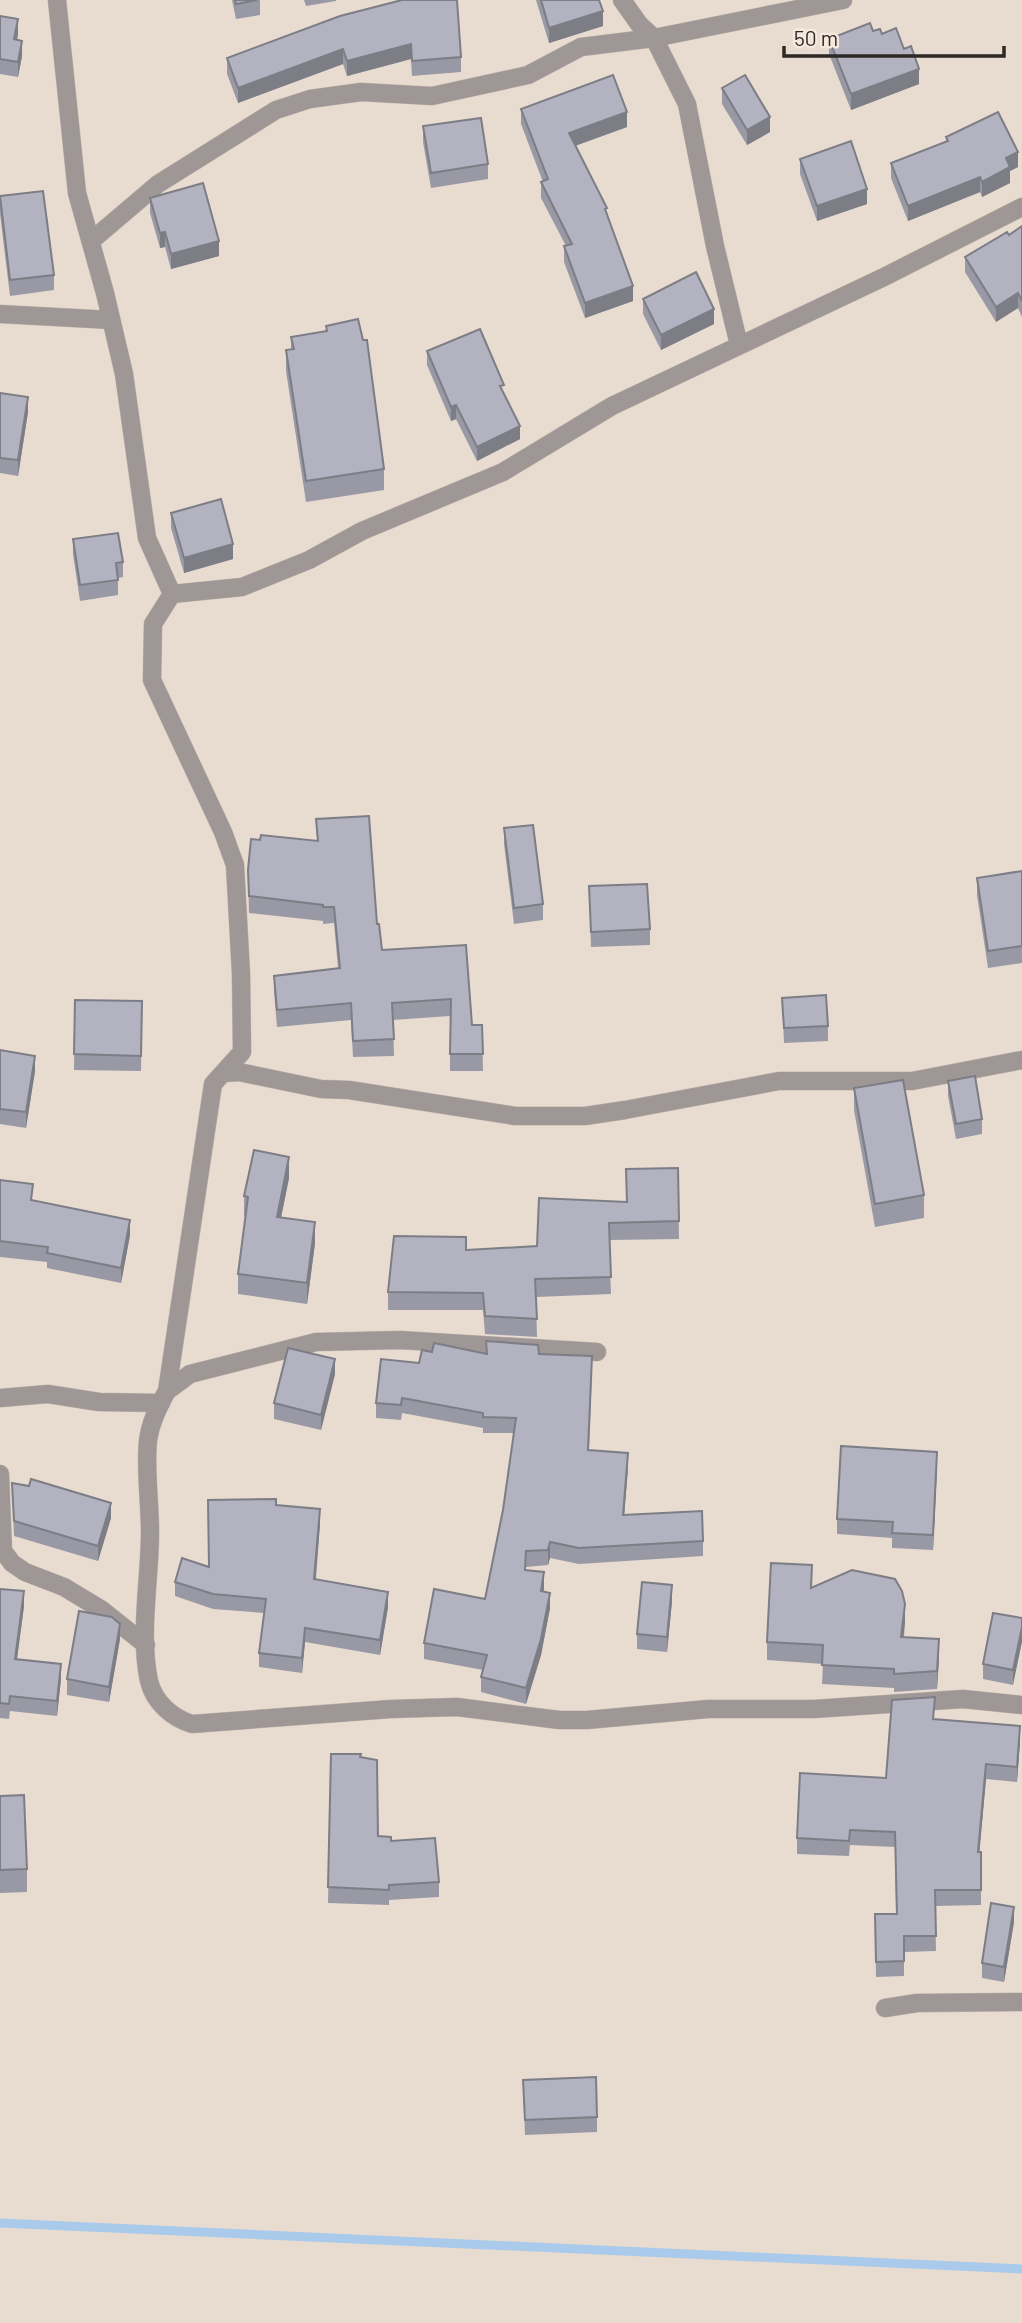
<svg xmlns="http://www.w3.org/2000/svg" width="1022" height="2323" viewBox="0 0 1022 2323" font-family="Barlow,sans-serif">
<rect width="100%" height="100%" fill="#e8dcd0"/>
<g fill="none" stroke-linecap="round" stroke-linejoin="round">
<path stroke="#a9caea" stroke-width="9" d="M0 2223 1022 2269"/>
<g stroke="#c3b8ae" stroke-width="19">
<path id="minor" d="M57 0 77 193 105 293 124 374 147 538 172 594
M622 0 639 24 654 38 843 0
M1022 207 884 277 612 406 503 472 362 531 309 560 242 587 172 594 153 624 152 680 223 832 235 865 241 974 242 1052 213 1084 167 1391C158 1407 150 1423 148 1441 145 1470 150 1502 150 1532 150 1579 139 1634 149 1681 154 1702 172 1718 192 1724L391 1709 457 1707 559 1720H587L708 1709H814L963 1699 1022 1705
M91 241 158 184 276 110 310 99 361 92 432 96 528 75 581 47 654 38 687 104 715 246 739 345
M0 314 111 320
M225 1073 239 1072 321 1089 349 1090 515 1116H585L625 1110 779 1081H912L1022 1060
M167 1391 190 1374 316 1342 400 1340 597 1352
M0 1398 48 1394 99 1402 161 1403
M0 1474 3 1551 12 1563 25 1572 64 1587 102 1610 146 1645
M885 2008 917 2003 1022 2002"/>
</g>
<use href="#minor" stroke="#9f9796" stroke-width="18"/>
</g>
<path fill="#9999a5" d="M232 0H260V15L236 19Z
M304 0H336V1L306 6Z
M536 0H599L603 26 549 43Z
M0 16 18 34 17 40 22 56 18 77 0 74Z
M340 16 461 57V72L412 76 411 59 347 76 343 64 238 103 227 74V58Z
M873 31 882 34 919 84 851 110 829 54V39Z
M722 88 770 132 747 145 722 104Z
M521 109 627 127 575 146 607 213 633 301 585 318 564 262V246H566L541 198V182H543L521 124Z
M423 126 488 164V179L431 188 423 142Z
M946 137 1018 167 1010 171V183L982 197 980 192 908 221 891 178V163L946 141Z
M800 159 867 204 817 221 800 174Z
M0 196 54 275V290L10 296 0 214Z
M150 198 219 256 171 269 165 247 160 248 150 213Z
M1022 226V317L1018 308 996 322 965 272V257L1009 235Z
M643 299 714 324 661 350 643 314Z
M326 326 384 469V490L306 502 286 371V350H291V337L326 332Z
M427 351 504 393 520 439 477 461 456 419 451 421 427 365Z
M0 393 28 412 18 476 0 473Z
M171 513 233 559 184 573 171 528Z
M73 539 123 562V577L118 578V595L80 601 73 554Z
M316 819 377 924 382 950 466 945 472 1025H482L483 1071H450V1016L393 1020 394 1056 353 1057 351 1020 277 1027 274 992V976L338 968 334 923 323 924V921L249 913 248 870 260 840 317 841Z
M504 828 543 904V920L514 924 504 844Z
M1022 871V963L988 968 977 895V878Z
M589 886 650 929V945L591 947Z
M782 998 828 1026V1041L784 1043Z
M75 1000 142 1001 141 1071 74 1070Z
M0 1050 35 1071 26 1128 0 1124Z
M948 1081 982 1119V1134L956 1139 948 1096Z
M854 1088 924 1195V1218L875 1227 854 1110Z
M678 1168 679 1239 609 1240 611 1294 536 1297 537 1337 485 1334 483 1310H388V1292L466 1250 537 1246 626 1202Z
M289 1178 281 1218 315 1243 307 1304 238 1294V1274L246 1217 244 1216V1196Z
M0 1180 33 1200 130 1235 121 1283 47 1268V1262L0 1257Z
M486 1341 539 1354 592 1371 589 1450 628 1468 624 1515 703 1541V1556L579 1564 550 1558 548 1565 526 1567V1571L544 1588V1592L550 1608 541 1655 526 1704 481 1692V1677L483 1670 424 1659V1643L485 1599 503 1510 514 1433H483V1428L402 1413 401 1420 376 1418V1403L432 1352 486 1354Z
M335 1374 321 1430 274 1419V1403Z
M937 1467 933 1550 892 1548V1538L837 1534V1519Z
M12 1483 111 1518 98 1561 14 1536Z
M276 1505 320 1524 316 1579 388 1607 380 1655 305 1642 302 1673 259 1667V1653L264 1613 213 1609 175 1596V1582L209 1567Z
M812 1588 905 1622 904 1637 939 1658 937 1689 894 1692V1688L822 1684 823 1664 767 1660V1642Z
M0 1589 24 1606 17 1659 61 1679 57 1716 10 1711 9 1719 0 1718Z
M672 1601 667 1652 637 1649V1634Z
M1022 1618 1013 1685 983 1679V1664Z
M120 1639 109 1702 67 1695V1679Z
M934 1719 1020 1741 1017 1782 986 1779 979 1852H981V1905L935 1906 936 1951 904 1952V1976L876 1977 875 1914H896L895 1847 850 1845 849 1856 797 1854V1838L886 1778Z
M331 1754 361 1758 378 1836 391 1841 439 1882V1897L389 1900V1905L328 1903Z
M0 1796 27 1869V1892L0 1893Z
M1014 1922 1004 1982 982 1978V1963Z
M523 2080 597 2117V2132L525 2135Z"/>
<path fill="#7d7d86" d="M603 11V26L549 43V28Z
M18 19V34L14 54V39Z
M22 41V56L18 77V62Z
M411 44V59L347 76V61Z
M343 49V64L238 103V88Z
M919 69V84L851 110V94Z
M627 112V127L569 148V133Z
M770 117V132L747 145V130Z
M1018 152V167L1010 171V183L982 197V182L1006 158Z
M980 177V192L908 221V206Z
M867 189V204L817 221V206Z
M165 232V247L160 248V233Z
M219 241V256L171 269V254Z
M633 286V301L585 318V303Z
M1018 293V308L996 322V307Z
M714 309V324L661 350V335Z
M28 397V412L18 476V460Z
M456 405V419L451 421V407Z
M520 426V439L477 461V447Z
M233 544V559L184 573V558Z
M35 1056V1071L26 1128V1112Z
M289 1157V1178L277 1237V1217Z
M130 1220V1235L121 1283V1268Z
M315 1222V1243L307 1304V1283Z
M335 1359V1374L321 1430V1415Z
M937 1452V1467L933 1550V1535Z
M628 1453V1468L623 1530V1515Z
M111 1503V1518L98 1561V1546Z
M320 1509V1524L314 1594V1579Z
M550 1542V1558L548 1565V1550Z
M544 1572V1588L541 1606V1591Z
M672 1585V1601L667 1652V1637Z
M24 1591V1606L15 1674V1659Z
M388 1592V1607L380 1655V1640Z
M550 1593V1608L541 1655 526 1704V1688Z
M905 1604V1622L901 1656V1637Z
M120 1624V1639L109 1702V1687Z
M1022 1627V1642L1013 1685V1670Z
M305 1628V1642L302 1673V1658Z
M939 1639V1658L937 1689V1671Z
M61 1664V1679L57 1716V1701Z
M1020 1726V1741L1017 1782V1767Z
M986 1764V1779L978 1868V1852Z
M1014 1907V1922L1004 1982V1967Z"/>
<path fill="#b2b2c0" stroke="#7d7d86" stroke-width="2" d="M235 0H257L236 4Z
M402 0H457L461 57 412 61 411 44 347 61 343 49 238 88 227 58 340 16Z
M541 0H599L603 11 549 28Z
M0 16 18 19 14 39 22 41 18 62 0 59Z
M870 23 873 31 880 29 882 34 896 28 904 49 911 46 919 69 851 94 829 39Z
M613 75 627 112 569 133 607 208 605 209 633 286 585 303 564 246 572 244 541 182 548 179 521 109Z
M745 75 770 117 747 130 722 88Z
M998 112 1018 152 1006 158 1010 167 982 182 980 177 908 206 891 163 948 141 946 137Z
M481 118 488 164 431 173 423 126Z
M851 141 867 189 817 206 800 159Z
M203 183 219 241 171 254 165 232 160 233 150 198Z
M43 191 54 275 10 280 0 196Z
M1022 226V301L1018 293 996 307 965 257 1007 232 1009 235Z
M696 272 714 309 661 335 643 299Z
M358 319 363 340H367L384 469 306 481 286 350 294 349 291 337 327 331 326 326Z
M480 329 504 385 500 386 520 426 477 447 456 405 451 407 427 351Z
M0 393 28 397 18 460 0 458Z
M221 499 233 544 184 558 171 513Z
M118 533 123 562 116 563 118 580 80 585 73 539Z
M369 816 377 924H379L382 950 466 945 472 1025H482L483 1054H450L451 999 392 1003 394 1039 353 1041 351 1003 277 1010 274 976 340 968 334 907H323V905L249 896 248 870 251 839 260 840 261 835 318 841 316 819Z
M533 825 543 904 514 908 504 828Z
M1022 871V946L988 951 977 878Z
M647 884 650 929 591 932 589 886Z
M826 995 828 1026 784 1028 782 998Z
M75 1000 142 1001 141 1056 74 1054Z
M0 1050 35 1056 26 1112 0 1109Z
M975 1076 982 1119 956 1124 948 1081Z
M903 1080 924 1195 875 1204 854 1088Z
M254 1150 289 1157 277 1217 315 1222 307 1283 238 1274 248 1197 244 1196Z
M678 1168 679 1221 609 1223 611 1277 535 1279 537 1319 485 1316 483 1293 388 1292 394 1236 466 1237V1250L537 1246 539 1198 627 1202 626 1169Z
M0 1180 33 1184 31 1200 130 1220 121 1268 47 1253 48 1247 0 1241Z
M486 1341 538 1345 539 1354 592 1356 588 1450 628 1453 623 1515 702 1511 703 1541 579 1548 550 1542 548 1550 526 1551 525 1570 544 1572 541 1591 550 1593 541 1639 526 1688 481 1677 487 1655 424 1643 434 1589 485 1599 503 1510 516 1418 483 1417V1413L402 1398 401 1405 376 1403 381 1359 419 1363 422 1350 432 1352 434 1343 487 1354Z
M288 1348 335 1359 321 1415 274 1403Z
M841 1446 937 1452 933 1535 892 1533 893 1522 837 1519Z
M31 1479 111 1503 98 1546 14 1521 12 1483 29 1486Z
M276 1499V1505L320 1509 314 1579 388 1592 380 1640 305 1628 302 1658 259 1653 266 1599 213 1594 175 1582 182 1558 209 1567 208 1500Z
M771 1563 812 1565 811 1588 852 1570 895 1579 902 1591 905 1604 901 1637 939 1639 937 1671 894 1674V1669L822 1665 823 1645 767 1642Z
M642 1582 672 1585 667 1637 637 1634Z
M0 1589 24 1591 15 1659 61 1664 57 1701 10 1696 9 1704 0 1703Z
M79 1611 112 1617 120 1624 109 1687 67 1679Z
M993 1613 1022 1618V1627L1013 1670 983 1664Z
M935 1697 933 1719 1020 1726 1017 1767 986 1764 978 1852H981V1890H935L936 1936H904V1961L876 1962 875 1914H897L895 1832 850 1830 849 1841 797 1838 800 1773 886 1778 892 1700Z
M331 1754H361L360 1757 377 1760 378 1836 391 1837V1841L435 1838 439 1882 389 1885V1890L328 1887Z
M24 1795 27 1869 0 1870V1796Z
M991 1903 1014 1907 1004 1967 982 1963Z
M596 2077 597 2117 525 2120 523 2080Z"/>
<path d="M784 46v10h220v-10" fill="none" stroke="#2d2925" stroke-width="3.5"/>
<text x="794" y="46" font-size="21" fill="#2d2925" stroke="#f5e9dd" stroke-width="5" paint-order="stroke">50 m</text>
</svg>
